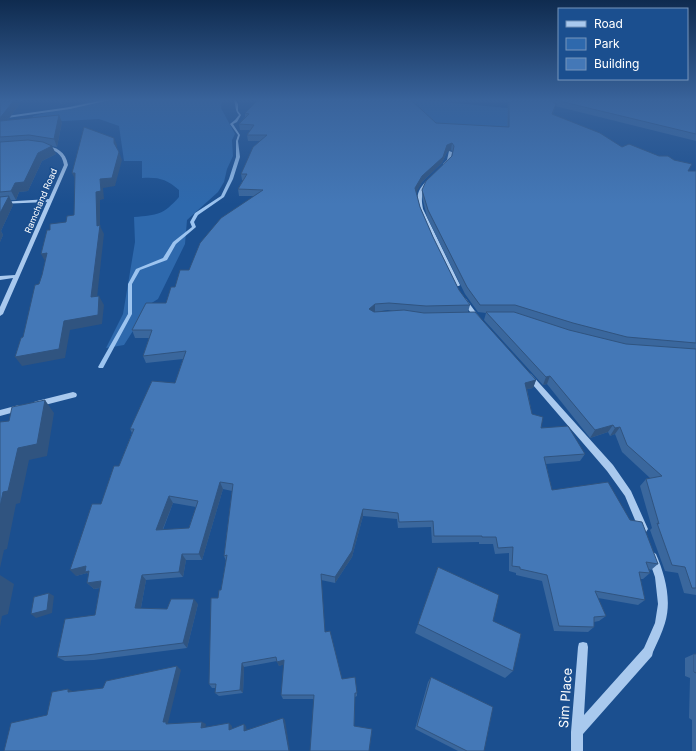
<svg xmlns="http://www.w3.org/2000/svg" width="696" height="751" viewBox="0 0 696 751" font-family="Inter,sans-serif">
<rect width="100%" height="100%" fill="#1b4f8f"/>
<path fill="#2e69ad" d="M100 99H222L221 108 235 134 232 140 233 156 227 169 224 182 218 192 187 220 185 244 158 299 150 304 124 345 106 348 123 314 135 242 134 217C158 215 163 215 179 197V190C166 179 159 177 142 178V161H124L119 126 99 119 30 123 33 116Z
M329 99H411L507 108 537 113 515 128 441 124Z"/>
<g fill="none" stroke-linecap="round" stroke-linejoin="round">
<path fill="#9cc4f0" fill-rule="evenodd" d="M109 99H114L70 109 0 119V117L70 107Z
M233 99H235L238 104V111L241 115 237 122 233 124 240 135 238 141 240 157 233 179 224 197 198 215 194 222 196 227 176 244 167 260 140 270 132 284V314L103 368H99L98 367 128 314V284L136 269 163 258 173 242 192 227 190 222 195 213 221 196 229 179 236 157V141L238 135 230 124 235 120 239 115C234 109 237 106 233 99Z"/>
<path fill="#a9c9ee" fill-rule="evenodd" d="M21 99H28L0 106V104Z
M44 146C56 146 66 152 68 165L3 314 0 316V307L13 278 0 280V276L15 275 47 202 0 204V202L49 199 64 165C62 153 55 150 44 148Z
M449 151 452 152 451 160 445 166H443V164L447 160Z
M429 178 433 179C423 191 420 193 423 209L460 285 459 286H455L454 285 419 209C415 193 419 189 429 178Z
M464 298 466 299 480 318 481 319 480 320H476L462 301 461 300Z
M529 373 531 374 613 465 631 491 648 529 646 532 643 533 640 532 625 496 607 471 527 378 525 376 527 374Z
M73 392 76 393 77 395 76 397 37 407 34 406 33 404 34 402 37 401Z
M19 405 22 406 23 408 22 410 0 416V410Z
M653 552 656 554C665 575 672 600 665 623 662 633 657 643 653 652L652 656 583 734V751H571V732L578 647 579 643 583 642 587 643 588 647 584 715 644 648 655 623 658 604 655 577 648 557 650 554Z"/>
</g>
<path fill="#3a679d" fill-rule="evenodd" d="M0 99 21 102 8 120 62 122 57 147 51 146 56 154 42 161 28 191 19 192 16 200H11L13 205 1 231 3 235 0 242Z
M55 99H81L62 104Z
M433 99H465L464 101Z
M508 99H696V141L555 106 553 114 622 147 689 171H696V595L684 593 678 573 665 571 650 530 652 528 640 486 646 479 650 478 622 452 615 434 610 436 608 432 590 438 547 384 543 385 484 320 486 313 478 312 465 294 427 217 422 197V190L452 156 453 152 451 150 447 152 442 163 422 182 416 192 420 207 433 237 459 290 470 305 468 312 536 380 533 388 527 389 532 414 541 428 585 454 580 461 546 464 552 490 630 520 658 564 651 570 649 569 650 573 643 579H640L645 600 638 605 598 598 606 616 599 621 594 622V627L588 632 554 631 542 581 516 575V573L509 571V553L495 554 493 544H479V542L432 543 431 527 398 528 397 519 363 516 352 557 335 583 321 580 325 632 342 679 357 693V696L355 697 354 726 369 751 313 699H283L281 695 284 664 279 666 277 661 244 667 243 693 219 696 215 693 216 688H212L209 684 218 598 221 590 226 561 224 556 232 491 223 489 202 560H186L183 577 146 580 141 608 167 609 198 604 187 648 94 660 65 661 57 657 95 615 100 588 94 589 87 583 89 575 87 573 76 576 101 504 119 466 132 433 130 429 175 383 183 359 146 363 143 356 149 338H135L132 330 166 303 175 287 189 270 254 196H239L238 189 243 180H242L241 174 260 141H248L247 135 250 130H240L239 124 245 117V113L507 127ZM388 310 393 311 375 312ZM173 503 196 507 189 528 163 530Z
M438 567 493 621 513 671 505 678 415 633Z
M694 654H696V751H692V720L689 718 690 678 685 676V658Z
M431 677 484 751H458L415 729 428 682Z"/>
<path fill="#305480" d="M0 99H20L21 102 1 129 0 126Z
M61 99H81L62 104Z
M59 115 62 122 57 147 54 139Z
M114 138 117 145V151L114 143Z
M452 143 451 150 447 152 442 163 422 182 415 195V188L422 176 447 145Z
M52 146 56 154 42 161 28 191 19 192 16 200 11 191 15 183 38 153Z
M119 152 122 160 115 186 103 188 104 199 100 200V226L104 234 96 307 91 297 97 226 96 192 100 179Z
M72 173H75L76 181Z
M9 196 13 205 1 231 3 235 0 242V213Z
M47 253 46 263 41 254Z
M99 296 104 305 102 324 70 330 65 358 22 366 15 357Z
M375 304V312L369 316V309Z
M550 376 547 384 543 385 546 377Z
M536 380 533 388 522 390 525 383Z
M45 400 54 413 47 456 29 460 20 503 16 504 7 549 4 550 0 568V507L3 492 18 448Z
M613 425 608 432 590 438 595 430Z
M620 427 615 434 610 436 615 428Z
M220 482 223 489 202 560 199 554Z
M169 496 173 503 160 536 156 530Z
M363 509V516L352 557 335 583V577Z
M182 554 186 560 183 577 179 572Z
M86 566 92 572V577L87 573 76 576 70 570Z
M0 575 14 584 8 614 2 616 0 627Z
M142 575 146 580 140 613 135 608Z
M101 581 107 586 94 589 87 583Z
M49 593 54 596 52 613 36 618 31 614Z
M194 599 198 604 187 648 183 643Z
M284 660 286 664 279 666 277 662Z
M242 663 244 667 243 693 240 690Z
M177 666 181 670 168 723 171 725V727L163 722Z
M68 689 75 692H68Z
M283 718 285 720 290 751H289Z
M202 722 206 724 205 730 201 728Z
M229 723 232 726V732L229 730Z
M244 724 246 726 247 733 244 731Z"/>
<path fill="#4478b7" stroke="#305480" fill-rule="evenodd" d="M2 99H15L0 118V100Z
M259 99H410L436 123 509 127V99H547L556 104 552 114 600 133 622 147 629 144 659 156H668L674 160 692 164 688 171H696V343L627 337 573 323 515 305H480L467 287 428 210 422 190 426 181 452 156 454 146 452 143 447 145 443 157 422 176 415 188 420 207 433 237 459 290 470 305 426 306 389 303 375 304 369 309 374 312 404 310 424 313 475 312 536 380 525 383 532 414 543 417 541 428 568 426 585 454 544 457 552 490 608 482 630 520 642 522 658 564 646 562 650 573 639 572 645 600 595 591 606 616 594 617V627L559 626 547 575 520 569V567L512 566 513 547 498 548 496 537H482V536H434L433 521 399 522 398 513 363 509 352 551 335 577 321 574 325 632 330 631 342 679 355 677 357 693H355L354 726 372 729 369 751H310L314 695H281L284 660 277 662 276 657 242 663 240 690 215 693 216 684H209L211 598H218L219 590H221L227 555 224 556 233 484 220 482 199 554H182L179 572 142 575 135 608 167 609 171 599H194L183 643 87 655 57 657 65 619 95 615 101 581 87 583 89 571 85 572 86 566 70 570 92 504H101L114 466H119L134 429H130L152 381 175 383 186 351 143 356 152 330H132L146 303H166L171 287H175L180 270H189L200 243 221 218 263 190 238 189 247 174H241L253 147 267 135H247L254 125 239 124 249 114 245 113ZM169 496 198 501 189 528 156 530Z
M551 99H696V134Z
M59 115 54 139 29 135 0 137V121Z
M84 127 114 138V143L119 152 112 178 100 179 101 191 96 192 97 226 100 225 91 297 99 296 98 315 64 321 59 349 15 357 21 338 23 337 35 285 39 284 42 275 47 253 41 254 47 230H50V224L66 222 67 216 74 215 75 173H72Z
M28 140 43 142 52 146 38 153 24 182 15 183 11 191 0 192V142Z
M9 196 0 213V197Z
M486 312H514L569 330 626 344 696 349V588H692L685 567 672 565 657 523 659 524 646 479 662 476 627 445 620 427 615 428 613 425 595 430 550 376 546 377Z
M45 400 37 444 18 448 8 491 3 492 0 507V422L9 421 12 407Z
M438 567 499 595 493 621 521 634 513 671 418 624Z
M49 593 47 610 31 614 34 597Z
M694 654H696V673L694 672Z
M177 666 163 722H166V724L202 722 201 728 229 723V730L244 724V731L283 718 289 751H4L11 723 47 715 52 692 68 689V692L103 688 106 681Z
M431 677 493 707 484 751H467L417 726Z"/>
<linearGradient id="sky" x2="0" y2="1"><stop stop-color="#0f2b4f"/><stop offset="0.49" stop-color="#39639b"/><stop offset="1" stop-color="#39639b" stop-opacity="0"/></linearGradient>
<rect width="696" height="204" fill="url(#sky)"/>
<g text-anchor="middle" stroke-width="3.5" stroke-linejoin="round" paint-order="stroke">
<g font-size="9" fill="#fff" stroke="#1b4f8f">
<text transform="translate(41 201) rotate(-67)" y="3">Ramchand Road</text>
</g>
<g font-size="13" fill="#fff" stroke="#1b4f8f">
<text transform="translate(565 698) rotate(-86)" y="5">Sim Place</text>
</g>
</g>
<rect x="558" y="8" width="130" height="72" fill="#1b4f8f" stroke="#7695bc"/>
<rect x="566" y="21" width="20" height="6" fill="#a9c9ee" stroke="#7695bc"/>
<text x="594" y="28" font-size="12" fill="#ffffff">Road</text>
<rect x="566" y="38" width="20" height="12" fill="#2e69ad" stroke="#7695bc"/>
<text x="594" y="48" font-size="12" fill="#ffffff">Park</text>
<rect x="566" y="58" width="20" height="12" fill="#4478b7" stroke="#7695bc"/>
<text x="594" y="68" font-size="12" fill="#ffffff">Building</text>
</svg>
